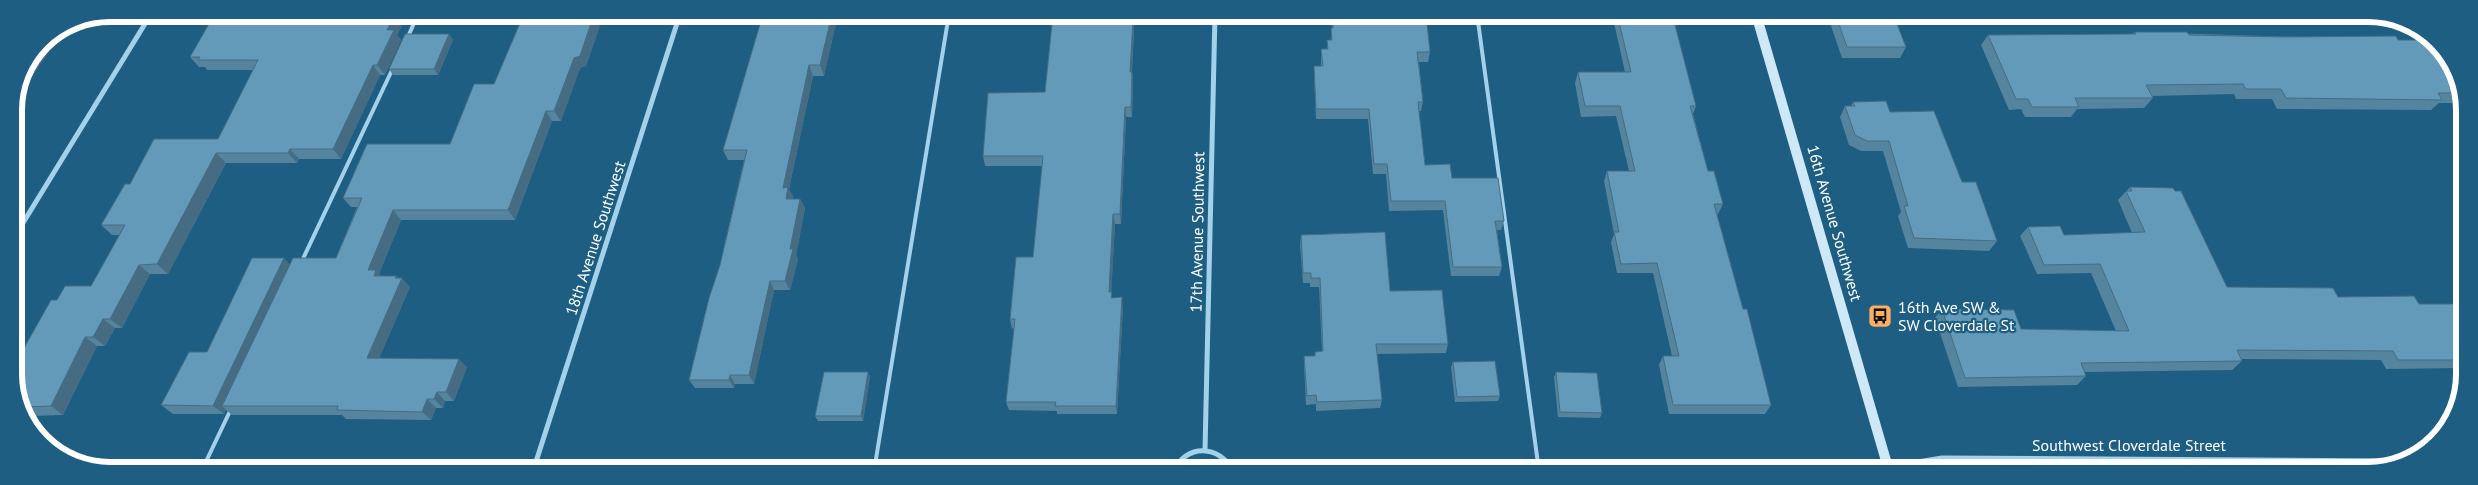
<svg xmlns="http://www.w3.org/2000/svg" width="2478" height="485" viewBox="0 0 2478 485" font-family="'PT Sans',sans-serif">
<rect width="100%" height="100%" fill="#1d5e82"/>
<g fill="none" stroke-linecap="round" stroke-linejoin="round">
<path stroke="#a3d1e9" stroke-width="4" d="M1477 14 1539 471
M407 39 418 14
M301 263 393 68
M202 470 231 409
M874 471 949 14"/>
<path stroke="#a3d1e9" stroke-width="5" d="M15 236 151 14
M1205 450 1215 14
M533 471 680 14
M1173 471C1189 443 1217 445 1234 471
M1862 471 1942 458 2398 461"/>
<path stroke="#cee8f7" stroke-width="10" d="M1756 14 1889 471"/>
</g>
<path fill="#55849f" d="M500 14H604L586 66 580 68 561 121H552L515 220H401L379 274 381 276H396L410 287 379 358 467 367 454 401H445L443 408H436L431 420 346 419 342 415H232L226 410 224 414H173L161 405 207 352 290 264 336 258 357 207H351L343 198 450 144 494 84 520 22H505Z
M763 14H838L824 76H813L789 189 793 197 792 199H800L805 208 796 255 798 259 790 290H774L754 384H735L734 388H695L689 380 720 265 744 160H728L723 150Z
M1330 14H1426L1430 52 1428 62H1419L1423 102 1421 111H1419L1425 165 1452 178 1504 221 1501 230H1497L1502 267 1499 276H1451L1443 210 1389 211 1386 174H1373L1368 119H1316L1314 76V66H1321V49H1327V40H1331L1332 28Z
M1612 14H1666L1696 106 1693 114 1708 171 1723 204 1718 214H1717L1743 309 1771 405 1765 414H1669L1659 365 1663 356H1672L1653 273H1617L1611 242 1614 234 1604 181 1607 171H1629L1616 116 1581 117 1575 83 1578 72H1625Z
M1836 16 1906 47 1900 58H1842L1831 26Z
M1130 20H1133L1134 30 1132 72 1133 82 1132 117H1126L1121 224H1115L1111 292 1112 298 1123 306 1117 414H1057V411L1009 410 1006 402 1014 328 1012 329 1010 319 1033 257 1042 166H985L983 156 1045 92Z
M70 23 56 45H53L15 102 21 73 42 42Z
M402 26 397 35 401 40 385 75H380L341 159H299L297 163H226L168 274H150L122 328H115L105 346H97L63 415 28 416 16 394 57 300 91 286 120 235H112L101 225 130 184 218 139 253 70H207L205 67H199L190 57Z
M2135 32 2398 40 2462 91V103H2439L2431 110 2277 109 2272 99H2236L2234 94 2152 96 2153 98 2144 108 2077 109 2071 117H2025L2021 109 2009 110 1981 45 1988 35 2133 34Z
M449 34 453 40 438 75H393L389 69Z
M1853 102 1890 112 1962 182 1997 241 1989 251 1908 248 1898 216 1901 212 1883 151H1861L1849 145 1840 117 1845 106H1851Z
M2130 187 2227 287 2419 304H2463V368L2386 369 2381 360 2241 359 2242 361 2232 370 2084 372 2086 376 2077 385 1958 387 1935 318 1942 309 2021 329 2116 331 2091 273 2037 274 2020 236 2028 227 2064 235 2132 233 2118 200Z
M1301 235 1390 291 1448 344 1446 353 1377 354 1382 400 1380 408 1316 411V404L1306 405 1304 365V356H1315V352H1322L1319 287H1310V283H1303L1300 245Z
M1453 362 1500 396 1498 401 1455 402 1451 367Z
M868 372 870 377 863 421H818L815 416Z
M1556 372 1602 413 1600 418 1558 417 1554 377Z"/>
<path fill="#456c82" d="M594 14H604L586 66 580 68 561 121 554 111 574 58Z
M832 14H838L824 76 820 65Z
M395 15 402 26 397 35 401 40 385 75 377 65 387 30Z
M1133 20 1134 30 1131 82 1130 72Z
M70 23 56 45 48 38Z
M449 34 453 40 438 75 434 69Z
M47 39 53 45 15 102 21 73 42 42Z
M373 65 380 75 341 159 333 149Z
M809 65 813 76 789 189 793 197 790 209 786 199 783 188Z
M1132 72 1133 82 1132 117 1131 107Z
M1125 107 1126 117 1121 224 1120 214Z
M546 111 552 121 515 220 508 210Z
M290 149 299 159 297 163 288 153Z
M216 153 226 163 168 274 157 264Z
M800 199 805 208 796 255 798 259 790 290 785 281 790 249Z
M393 210 401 220 379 274 385 280H377L368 270Z
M1113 214 1115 224 1111 301 1109 292Z
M284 258 294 268 222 406 226 410 224 414 213 406Z
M139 265 150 274 122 328 110 319Z
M396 276 400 281 402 278 410 287 376 366 367 358Z
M770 281 774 290 754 384 749 375Z
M1122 297 1123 306 1117 414 1116 406Z
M103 319 115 328 105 346 93 337Z
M85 337 97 346 63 415 51 406Z
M459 359 467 367 454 401 446 392Z
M868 372 870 377 863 421 861 416Z
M730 375 735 384 734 388 729 380Z
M437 392 445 401 443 408 434 399Z
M427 399 436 408 431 420 422 412Z"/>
<path fill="#639ab9" stroke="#456c82" d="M524 14H594L580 56 574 58 554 111H546L508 210H393L368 270H376L374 276H396L395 278H402L367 358 459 359 446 392H437L434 399H427L422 412 337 410 338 406H222L293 258H336L362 198H343L367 144H450L474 84H494Z
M763 14H832L820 65H809L783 188 788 187 786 199H800L790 249H793L785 281H770L749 375H730L729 380H689L709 298 720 265 747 150H723Z
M1053 14H1128V20H1133L1130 72H1132L1131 107H1125L1120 214H1113L1109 292H1112L1111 298 1122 297 1116 406H1055L1056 402H1006L1015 319H1010L1016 257H1033L1043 156H983L988 93 1045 92Z
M1332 14H1426L1430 52H1417L1423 102H1418L1425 165 1450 164 1452 178H1498L1504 221H1495L1502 267H1453L1445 201H1391L1387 164H1374L1369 109H1316L1314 66H1323L1321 49H1328L1327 40H1332L1331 28H1333Z
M1617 14H1666L1667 17H1673L1696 106H1690L1708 171H1714L1723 204H1714L1743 309H1747L1771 405H1673L1663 356H1679L1657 263 1621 264 1614 232H1619L1607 171H1635L1620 106H1585L1578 72H1631Z
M214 15H395L387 30H394L377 65H373L333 149H290L288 153H216L157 264 139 265 110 319H103L93 337H85L51 406 23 407 16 394 15 364 51 300H57L65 286H91L125 225H101L125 184H130L154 139H218L258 60H198L200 57H190Z
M1836 16H1894L1906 47H1847Z
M2135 32H2187L2189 35 2284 37 2396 36 2398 40H2431L2436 42 2462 93H2438L2442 100 2286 98 2281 89H2246L2243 84 2146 85 2153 98H2075L2079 107H2032L2028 99H2016L1988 35 2136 34Z
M405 34H449L434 69H389Z
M1886 101 1890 112 1934 111 1962 182H1976L1997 241 1914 238 1904 206H1908L1889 141H1867L1855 135 1845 106H1855L1853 102Z
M2130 187 2173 188 2175 191H2181L2227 287 2333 288 2338 297 2414 296 2419 304H2463V360H2398L2393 351 2237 350 2242 361 2081 363 2086 376 1965 378 1942 309 2014 310 2021 329 2129 331 2100 264 2044 265 2028 227 2060 226 2064 235 2145 232 2126 191H2132Z
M1385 232 1390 291 1442 290 1448 344H1376L1382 400 1317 402 1316 395 1307 396 1304 356H1315V352L1323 351 1320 278H1311V273H1303L1301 235Z
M252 258H284L213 406 161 405 189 352H207Z
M1495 361 1500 396 1457 397 1453 362Z
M824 372H868L861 416H815Z
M1556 372 1597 373 1602 413 1560 412Z"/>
<defs>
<g id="bus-square" transform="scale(1.25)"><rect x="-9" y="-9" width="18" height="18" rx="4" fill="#f9ae61" stroke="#1d5e82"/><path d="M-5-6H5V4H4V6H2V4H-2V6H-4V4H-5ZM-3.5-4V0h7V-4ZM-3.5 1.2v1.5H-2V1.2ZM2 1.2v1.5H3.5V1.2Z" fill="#111"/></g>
</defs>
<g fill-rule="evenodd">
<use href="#bus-square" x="1880" y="316"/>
</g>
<g text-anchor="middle" stroke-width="4.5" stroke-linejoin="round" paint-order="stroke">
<g font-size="16" fill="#fff" stroke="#1d5e82">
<text transform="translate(1835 223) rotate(74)" y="6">16th Avenue Southwest</text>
<text transform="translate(1197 232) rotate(-89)" y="6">17th Avenue Southwest</text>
<text transform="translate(595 238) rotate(-72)" y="6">18th Avenue Southwest</text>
<text x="2129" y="451">Southwest Cloverdale Street</text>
</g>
<g font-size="16" fill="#fff" stroke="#1d5e82" text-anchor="start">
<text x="1898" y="313">16th Ave SW &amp;<tspan x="1898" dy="18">SW Cloverdale St</tspan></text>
</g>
</g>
<path d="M0 0H2478V485H0ZM110 22H2368A88 88 0 0 1 2456 110V374A88 88 0 0 1 2368 462H110A88 88 0 0 1 22 374V110A88 88 0 0 1 110 22Z" fill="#1d5e82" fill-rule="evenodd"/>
<path fill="none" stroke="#fff" stroke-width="6" d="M110 22H2368A88 88 0 0 1 2456 110V374A88 88 0 0 1 2368 462H110A88 88 0 0 1 22 374V110A88 88 0 0 1 110 22Z"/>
</svg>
